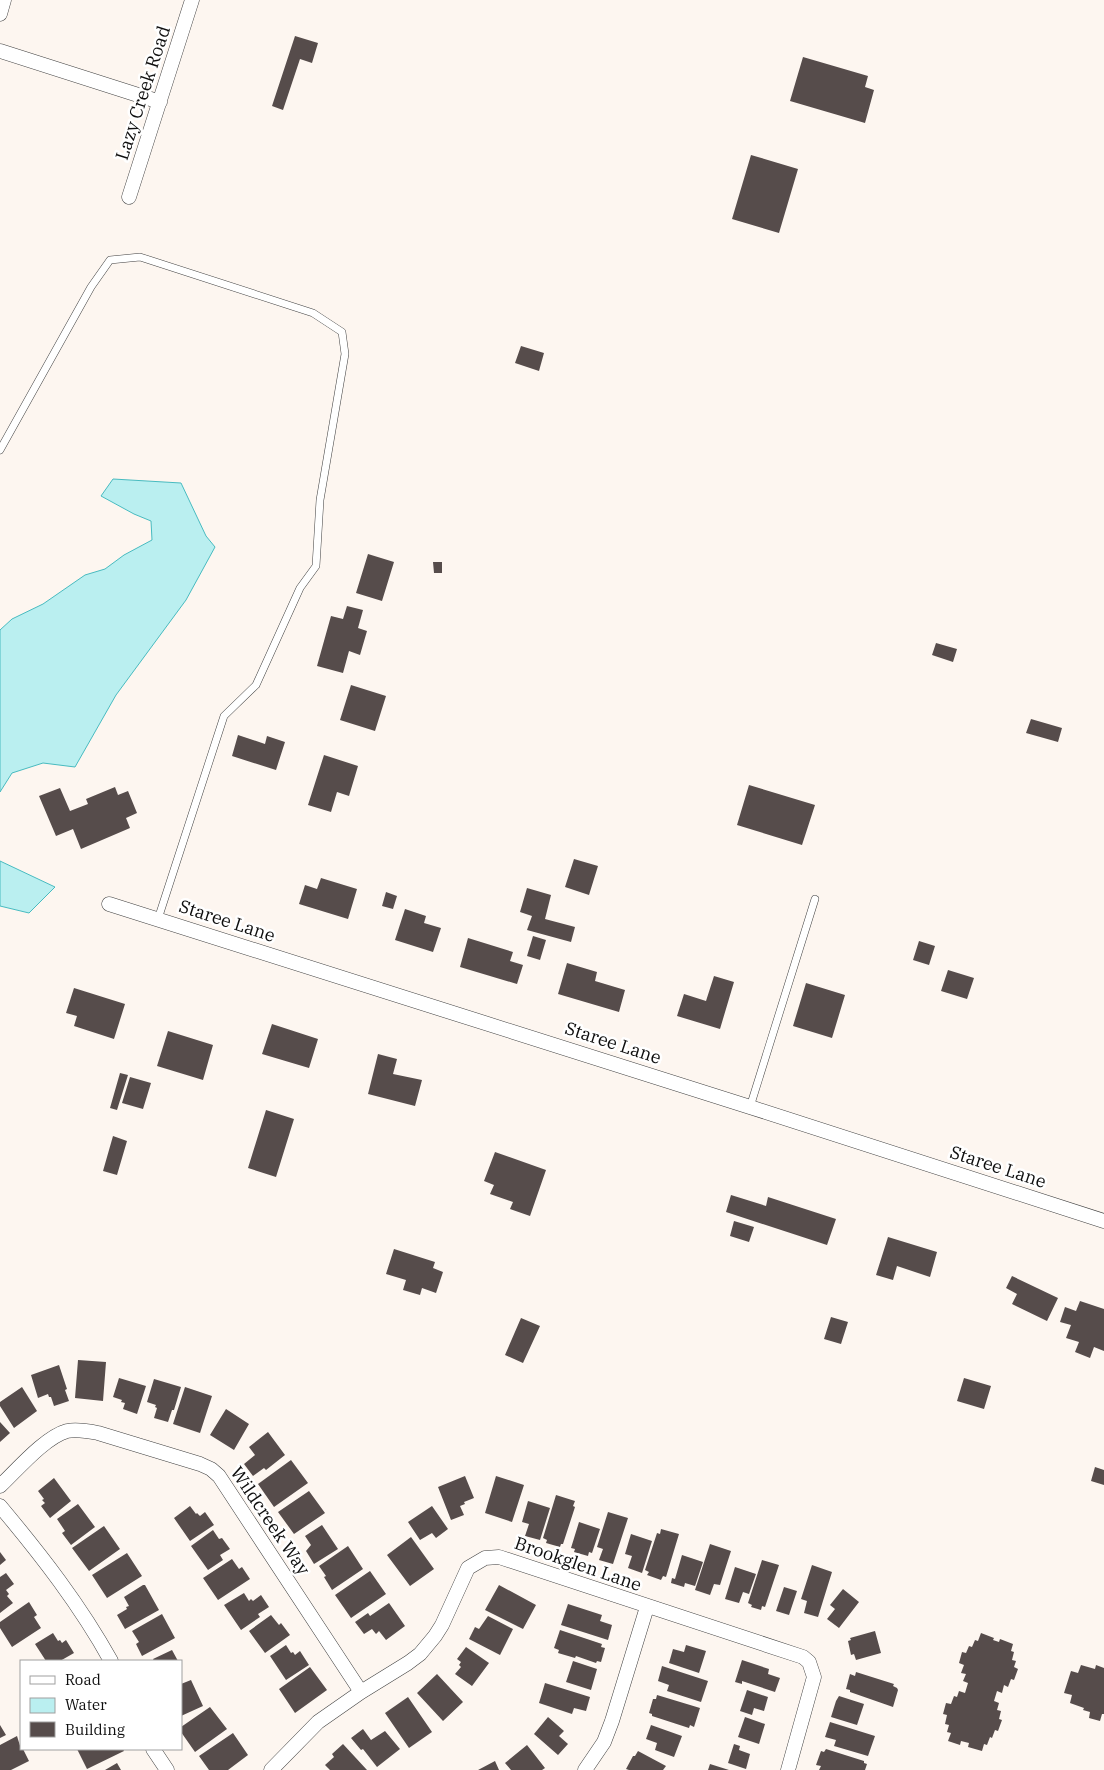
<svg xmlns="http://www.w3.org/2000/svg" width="1104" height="1770" viewBox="0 0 1104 1770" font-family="'IBM Plex Serif',serif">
<rect width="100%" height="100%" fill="#fdf6f0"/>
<path fill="#baeff0" stroke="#48bbc0" d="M113 479 181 483 206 536 215 547 186 600 116 695 75 767 43 763 12 773 0 792V630L12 619 43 604 85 575 105 569 124 555 152 540 151 521 134 514 101 496Z
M0 861 55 887 29 913 0 906Z"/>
<path fill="#564c4b" d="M295 36 318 43 312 63 300 59 283 110 272 106Z
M803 57 868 76 865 87 874 90 865 123 790 101Z
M751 155 798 169 779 233 732 219Z
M521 346 544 353 539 371 515 363Z
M368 554 394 562 382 601 356 593Z
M433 562H442V573H434Z
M347 606 363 610 358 628 367 631 360 655 349 651 343 673 317 666 331 616 343 619Z
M936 643 957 649 953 662 932 655Z
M351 685 386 696 375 731 340 720Z
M1031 719 1062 728 1058 742 1026 733Z
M238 735 265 744 267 736 285 742 276 770 232 756Z
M324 755 358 766 349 796 337 792 331 812 308 805Z
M749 785 815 805 802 845 737 825Z
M115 787 118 795 128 791 137 813 126 818 130 828 81 849 73 829 56 836 39 796 60 788 70 811 88 804 86 799Z
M574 859 598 866 589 895 565 887Z
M321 878 357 889 348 919 299 904 305 885 317 889Z
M527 888 551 895 545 919 575 927 571 942 527 930 532 916 520 912Z
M386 892 397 896 393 909 382 906Z
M405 909 426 916 424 923 441 928 433 952 395 940Z
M533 936 546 940 540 960 527 956Z
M468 938 513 952 510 961 523 965 517 984 460 967Z
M919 941 935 946 929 965 913 960Z
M567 963 597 972 595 981 625 990 619 1012 558 994Z
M948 970 974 978 967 999 941 991Z
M714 976 734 982 720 1029 677 1016 684 994 706 1001Z
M806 983 845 995 832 1038 793 1026Z
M74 988 125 1004 114 1039 74 1026 77 1016 66 1013Z
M272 1024 318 1039 309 1068 262 1054Z
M168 1031 213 1045 203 1080 157 1066Z
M378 1054 397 1059 393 1074 422 1080 415 1106 368 1094Z
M120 1073 128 1075 117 1110 110 1108Z
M130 1077 151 1083 143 1109 122 1103Z
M266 1110 294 1119 276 1177 248 1168Z
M113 1136 127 1141 117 1175 103 1171Z
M495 1152 546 1170 530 1216 510 1209 513 1202 490 1194 494 1185 484 1181Z
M731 1195 766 1206 768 1197 836 1219 827 1245 726 1212Z
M734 1221 754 1227 749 1242 730 1236Z
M888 1237 937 1252 930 1277 897 1266 893 1280 876 1275Z
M394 1249 435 1262 433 1268 443 1272 436 1293 422 1288 420 1295 403 1290 406 1280 386 1274Z
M1012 1276 1058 1298 1047 1321 1012 1304 1017 1294 1006 1288Z
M1080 1301 1104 1309V1351L1094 1347 1090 1358 1075 1352 1079 1342 1066 1338 1071 1325 1060 1322 1065 1307 1076 1311Z
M831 1317 848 1322 841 1344 824 1339Z
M521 1318 540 1326 523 1363 505 1355Z
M78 1360 106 1362 103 1401 75 1398Z
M59 1365 67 1389 65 1390 69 1401 54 1406 51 1397H49L48 1394 38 1398 31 1375Z
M119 1378 146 1386 137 1414 123 1409 125 1403 121 1402 122 1400 113 1397Z
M964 1378 991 1386 984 1409 957 1401Z
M154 1379 181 1387 174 1410H172L168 1422 154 1418 157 1408 155 1407 156 1405 147 1402Z
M22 1387 37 1411 14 1428 0 1406V1402Z
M185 1387 212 1396 200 1433 173 1424Z
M226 1409 249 1424 234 1450 210 1435Z
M0 1422 10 1433 0 1442Z
M268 1432 285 1455 266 1470 264 1468 253 1476 244 1464 255 1455 249 1447Z
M291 1460 308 1483 274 1507 258 1484Z
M1095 1467 1104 1470V1485L1091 1481Z
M465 1476 474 1498 464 1502 465 1504 460 1506 464 1515 451 1520 438 1487Z
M496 1476 524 1485 512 1522 485 1513Z
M54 1478 71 1501 50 1518 41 1506 45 1503 42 1500 44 1499 38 1491Z
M309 1491 325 1513 294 1534 278 1512Z
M556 1495 575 1501 573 1506 575 1507 563 1544H561L560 1547 546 1543 547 1540 543 1538Z
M528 1501 550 1508 540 1540 525 1536 529 1524 522 1522Z
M78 1504 95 1527 71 1545 62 1533 65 1531 57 1519Z
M190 1506 196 1514 197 1513 200 1516 205 1512 214 1525 190 1541 174 1518Z
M432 1506 448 1529 436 1538 432 1533 420 1540 408 1522Z
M608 1512 628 1518 613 1564 599 1560 603 1549 597 1547Z
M579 1522 600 1529 592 1553 589 1552 588 1556 574 1552 575 1549 571 1548Z
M322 1525 338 1549 314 1564 306 1551 311 1545 305 1536Z
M104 1526 120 1549 89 1571 72 1548Z
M661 1529 679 1534 666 1577 663 1576 661 1580 647 1575 649 1572 645 1570 657 1533 660 1534Z
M213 1530 219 1539 222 1538 230 1549 220 1555 223 1560 208 1570 191 1546Z
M631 1534 652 1541 642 1573 628 1568 632 1556 625 1554Z
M411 1537 434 1569 410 1586 387 1555Z
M710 1544 731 1551 720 1585 714 1584 710 1595 695 1590Z
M348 1546 363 1569 332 1590 324 1577 326 1576 319 1566Z
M0 1552 6 1560 0 1565Z
M127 1553 142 1576 107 1598 92 1575Z
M682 1555 703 1562 695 1586 685 1583 684 1587 671 1583 672 1578 675 1579Z
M232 1559 239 1569 242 1567 250 1579 218 1600 203 1578Z
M762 1560 779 1565 765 1607 762 1606 761 1610 751 1607 752 1605 748 1603Z
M812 1565 832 1572 818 1617 804 1613 807 1601 801 1599Z
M735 1567 756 1574 749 1594 743 1592 739 1603 725 1599Z
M370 1571 386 1594 351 1618 335 1595Z
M6 1573 14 1584 6 1590 9 1594 7 1596 13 1603 0 1613V1577Z
M143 1585H145L159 1610 125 1629 117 1615 127 1609 126 1607 129 1606 124 1597Z
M499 1585 536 1605 523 1629 485 1610Z
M784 1587 797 1591 789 1615 776 1611Z
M843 1589 859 1602 839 1628 827 1619 835 1609 830 1605Z
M244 1593 249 1601 251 1599 253 1601 261 1595 269 1607 258 1614 260 1617 241 1630 224 1605Z
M29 1602 37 1615 34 1617 41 1628 12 1647 0 1628V1622Z
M389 1603 405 1626 386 1640 379 1631 376 1634 372 1629 364 1634 355 1622 368 1613 370 1616Z
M568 1604 602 1615 600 1621 612 1625 608 1640 561 1625Z
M162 1614 175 1638 142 1656 136 1644 139 1642 132 1631Z
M271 1615 279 1625 281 1623 290 1635 265 1653 249 1631Z
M488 1616 513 1629 500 1655 469 1639 475 1627 479 1629Z
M560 1630 602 1644 601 1647 605 1648 601 1662 597 1661 596 1663 576 1656 575 1658 558 1653 559 1650 554 1648Z
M875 1631 881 1653 856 1660 854 1654 851 1655 848 1641 851 1640 850 1638Z
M53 1633 58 1641 60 1640 62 1643 66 1640 74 1653 60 1661H46L35 1644Z
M981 1633 994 1638 993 1640 999 1642 1000 1639 1013 1644 1011 1651 1014 1652 1012 1660 1016 1661 1014 1667 1018 1669 1014 1680 1011 1679 1008 1687 1004 1685 1002 1693 997 1691 994 1701 999 1703 997 1710 1001 1711 999 1719 1002 1720 998 1731 995 1730 992 1738 990 1737 987 1745 984 1744 982 1751 968 1747 969 1743 961 1741 960 1745 948 1741 951 1733 947 1732 949 1725 945 1724 947 1715 943 1714 946 1703 951 1704 954 1696 957 1697 959 1691 965 1693 968 1683 963 1681 966 1674 961 1673 964 1665 959 1663 962 1652 966 1653 969 1646 972 1647 975 1640 978 1641Z
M286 1645 291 1653 293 1652 295 1655 300 1651 309 1665 286 1680 270 1656Z
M686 1645 706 1651 699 1673 669 1663 673 1649 684 1652Z
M466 1647 489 1663 472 1686 455 1674 461 1667 459 1665 461 1662 457 1659Z
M172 1650 178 1661H154L153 1659Z
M742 1660 769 1669 768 1674 780 1678 775 1692 742 1681V1684L735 1682Z
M573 1661 597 1669 591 1690 566 1682Z
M1081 1665 1095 1669 1096 1665 1104 1668V1714H1102L1100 1721 1089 1718 1090 1712 1083 1710 1084 1708 1070 1703 1072 1695 1064 1693 1071 1671 1078 1673Z
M662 1666 708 1681 701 1702 667 1691 669 1685 658 1681Z
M310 1667 327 1690 295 1713 279 1689Z
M856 1672 894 1684 893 1686 897 1688 898 1690 893 1707 850 1692V1690L846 1689 850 1674 855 1676Z
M437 1674 463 1702 443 1721 417 1693Z
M191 1680 203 1706 181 1716V1684Z
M545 1683 590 1697 586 1711 574 1708 572 1714 539 1703Z
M747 1690 768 1697 764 1711 754 1708 752 1715 740 1711Z
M657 1695 700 1708 694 1727 690 1725 689 1728 652 1716V1714L649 1713 653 1699H656Z
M839 1696 864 1704 857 1725 831 1717 836 1701Z
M408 1697 432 1732 409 1748 385 1713Z
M210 1707 227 1729 195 1752 181 1732V1727Z
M548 1717 564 1731 559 1736 568 1744 558 1755 534 1734Z
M745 1717 765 1724 759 1744 738 1737Z
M830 1722 875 1736 868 1756 834 1746 836 1740 825 1737Z
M0 1725 6 1735 0 1738Z
M651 1725 682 1736 674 1757 655 1750 657 1743 646 1739Z
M363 1729 371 1740 385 1731 400 1749 377 1767 363 1749 361 1750 351 1738Z
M233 1733 248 1755 228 1770H209L199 1756Z
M17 1736 21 1749H23L29 1761 11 1770H0V1745Z
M343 1744 367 1770H330L325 1765 334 1757 332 1754Z
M734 1744 740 1746 739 1750 750 1754 746 1769 728 1763Z
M527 1745 545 1768 542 1770H511L505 1763Z
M77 1749H123L124 1751 87 1769Z
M826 1749 864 1761V1763L867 1764 865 1770H819L821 1766 816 1765 821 1751 824 1752Z
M638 1751 666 1766 663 1770H629L626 1769 633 1756H635Z
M495 1761 499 1770H478Z
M117 1763 121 1770H105Z
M710 1764 729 1770H708Z"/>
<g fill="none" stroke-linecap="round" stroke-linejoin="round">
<g stroke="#414141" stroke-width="8">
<path id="lane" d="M0 450 91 287 110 260 140 257 313 313 342 332 345 354 320 500 316 566 300 588 256 685 224 716 158 919
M750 1107 815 899"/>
</g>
<g stroke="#414141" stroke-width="15">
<path id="street" d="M0 14 4 0
M0 51 160 102
M129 197 192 0
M109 904 750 1107 1104 1221
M0 1486C17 1470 45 1437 67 1431 77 1429 88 1431 98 1433L200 1464 211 1469 219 1476 361 1692
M0 1506C41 1555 80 1605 111 1661
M153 1749 167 1770
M271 1770 318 1722 361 1692 408 1663 420 1654 435 1636 442 1625 468 1568 485 1558 499 1557 803 1657 809 1662 814 1677 788 1770
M585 1770 604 1742 612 1721 647 1607"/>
</g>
<use href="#lane" stroke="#fff" stroke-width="7"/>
<use href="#street" stroke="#fff" stroke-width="14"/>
</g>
<g text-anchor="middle" stroke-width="5" stroke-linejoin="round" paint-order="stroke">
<g font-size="18" fill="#0e0e0e" stroke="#fff">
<text transform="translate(143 93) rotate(-72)" y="6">Lazy Creek Road</text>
<text transform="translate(227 921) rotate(18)" y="6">Staree Lane</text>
<text transform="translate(613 1043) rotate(18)" y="6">Staree Lane</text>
<text transform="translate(998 1167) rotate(18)" y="6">Staree Lane</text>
<text transform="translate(270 1521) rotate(56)" y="6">Wildcreek Way</text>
<text transform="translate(578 1564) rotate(19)" y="6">Brookglen Lane</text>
</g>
</g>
<rect x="20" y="1660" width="162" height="90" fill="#ffffff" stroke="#9f9f9f"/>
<rect x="30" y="1676" width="25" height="8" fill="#ffffff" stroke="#9f9f9f"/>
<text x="65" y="1685" font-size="15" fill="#0e0e0e">Road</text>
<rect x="30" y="1698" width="25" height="15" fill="#baeff0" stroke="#9f9f9f"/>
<text x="65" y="1710" font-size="15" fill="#0e0e0e">Water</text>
<rect x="30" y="1722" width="25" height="15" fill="#564c4b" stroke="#9f9f9f"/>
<text x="65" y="1735" font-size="15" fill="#0e0e0e">Building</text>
</svg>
